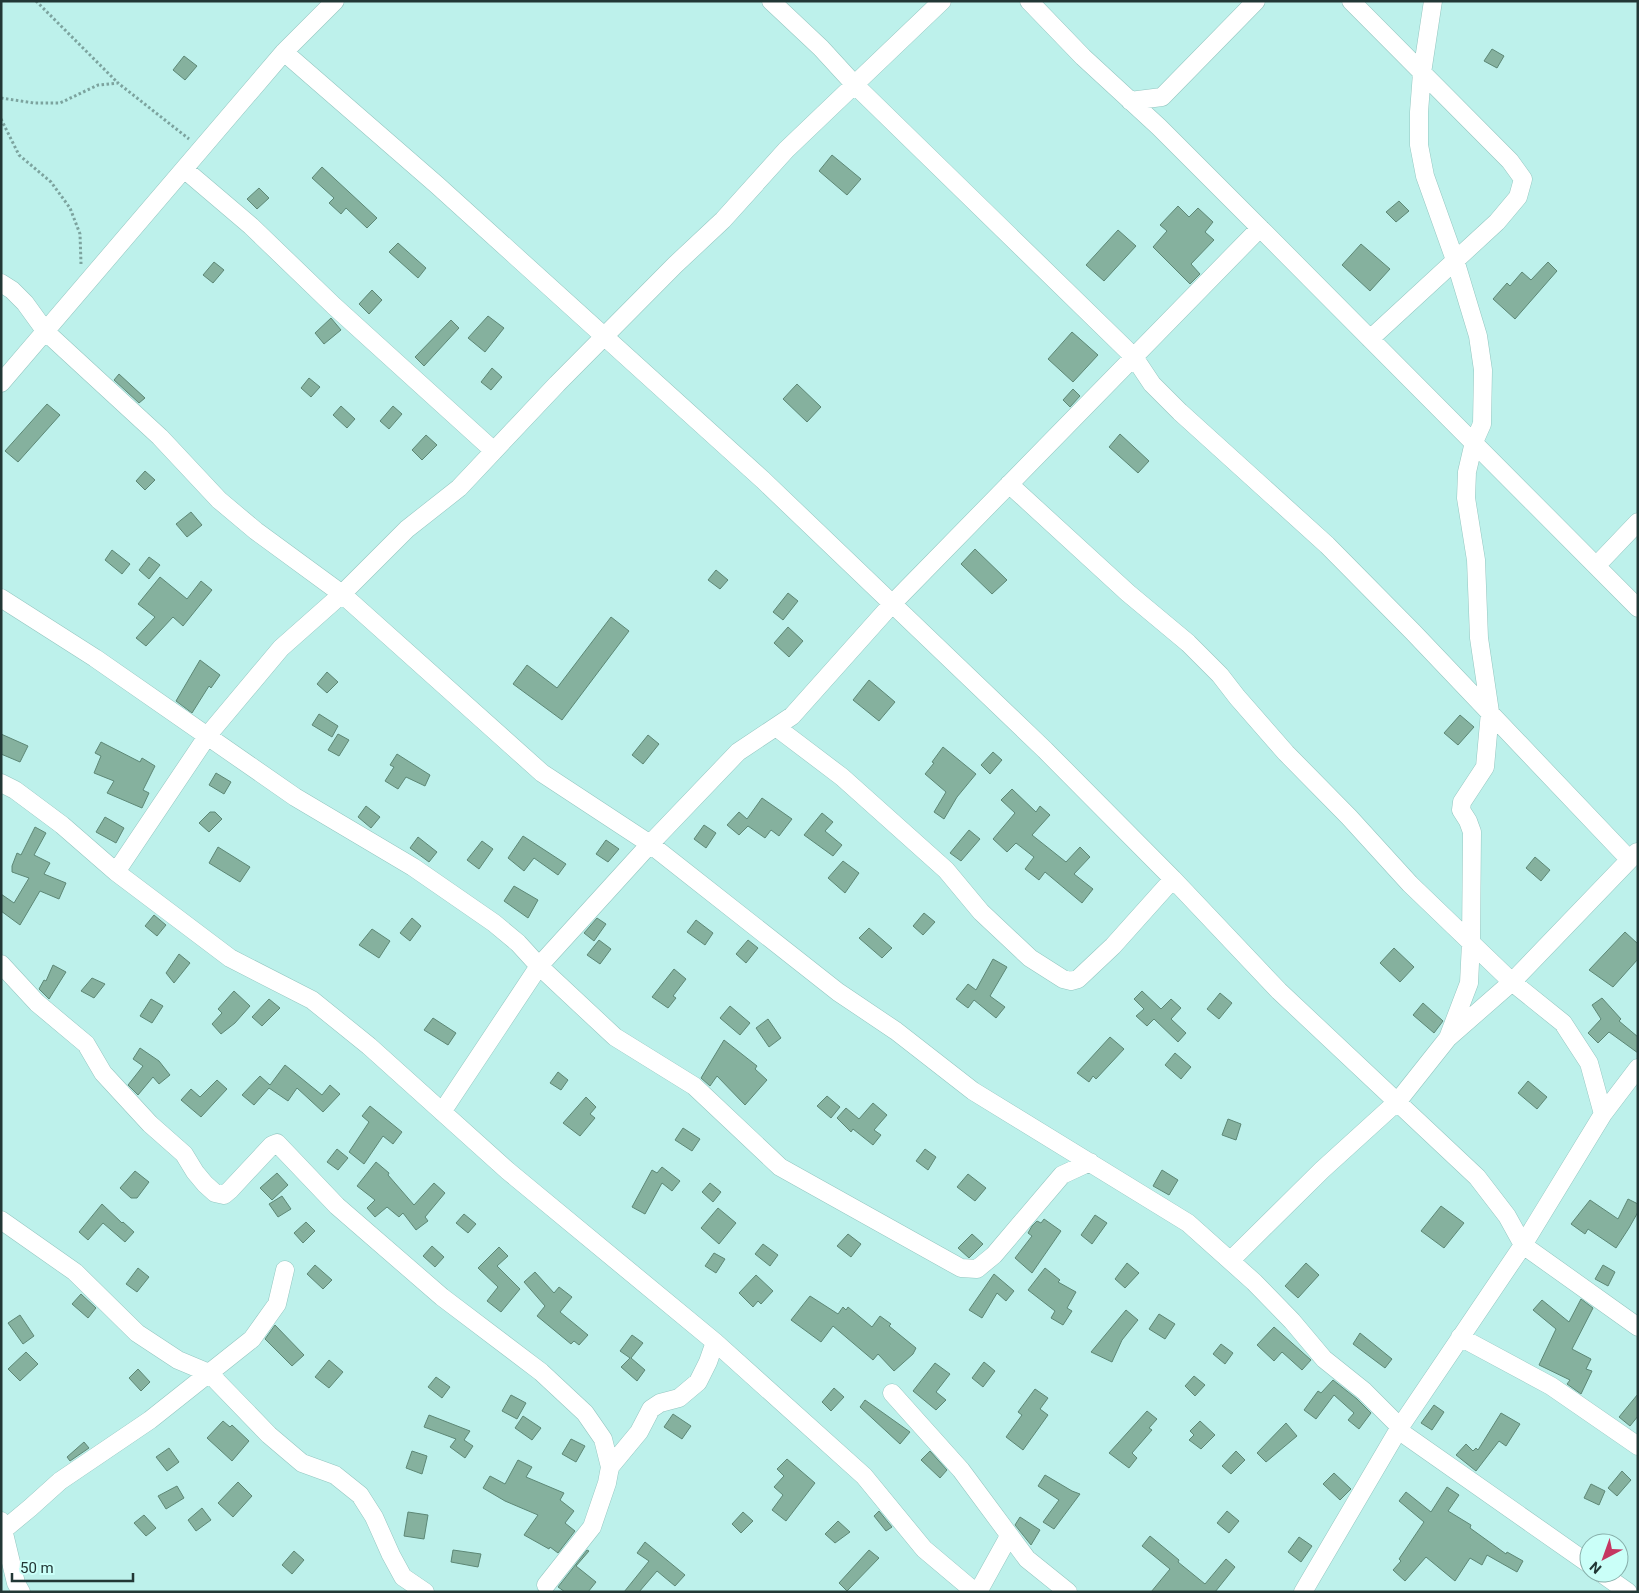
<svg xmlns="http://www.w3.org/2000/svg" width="1639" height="1593" viewBox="0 0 1639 1593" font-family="Roboto,sans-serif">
<rect width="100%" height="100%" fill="#bdf1eb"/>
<path fill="#85b19e" stroke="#5d8876" d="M1492 49 1504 56 1497 68 1484 61Z
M184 56 197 66 185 80 173 70Z
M832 155 861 179 847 195 819 171Z
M322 167 377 218 367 228 346 208 341 214 329 203 334 198 312 178Z
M259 188 269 198 257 209 247 199Z
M1399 201 1409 211 1396 222 1386 212Z
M1178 206 1189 217 1198 208 1213 222 1205 232 1214 240 1191 264 1200 274 1190 284 1153 247 1167 231 1160 225Z
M1118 230 1136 246 1104 281 1086 265Z
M398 243 426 268 418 278 389 252Z
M1361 244 1390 269 1370 291 1342 265Z
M214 262 224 270 213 283 203 275Z
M1548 262 1557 271 1515 319 1493 299 1507 283 1510 286 1522 272 1531 280Z
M372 290 382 300 369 314 359 304Z
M488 316 504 328 485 352 468 338Z
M331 318 341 330 324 344 315 333Z
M451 320 459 328 424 366 415 357Z
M1072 332 1098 355 1073 382 1048 359Z
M492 368 502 377 491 390 481 382Z
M119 374 145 398 139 403 114 380Z
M309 378 320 387 311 397 301 388Z
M797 384 821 407 807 422 783 399Z
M1073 389 1080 396 1070 407 1063 400Z
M47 404 60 415 18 462 5 451Z
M341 406 355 419 347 428 333 415Z
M393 406 402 414 389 429 380 421Z
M1120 434 1149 461 1138 473 1109 447Z
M426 435 437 445 422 460 412 450Z
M145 471 155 480 145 490 136 481Z
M191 512 202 525 187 537 176 524Z
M975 549 1007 580 992 594 961 564Z
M112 550 130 564 122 574 105 560Z
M149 557 160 565 149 579 139 570Z
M716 570 728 580 720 589 708 580Z
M160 577 187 599 201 581 212 590 183 626 173 617 146 646 136 638 155 617 138 604Z
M788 593 798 601 783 620 773 612Z
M611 617 629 631 562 720 513 684 527 665 557 688Z
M788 627 803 641 789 657 774 643Z
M200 660 220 675 211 688 209 686 192 713 176 701Z
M327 672 338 682 327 693 317 684Z
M869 680 895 702 879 721 853 700Z
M319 714 338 726 332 737 312 725Z
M1460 715 1474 727 1458 745 1444 733Z
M1 734 28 746 20 762 1 754Z
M338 734 349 740 339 756 328 750Z
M648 735 659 744 643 764 632 755Z
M101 742 140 762 142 758 155 766 143 790 149 793 142 808 107 793 114 781 94 773 101 756 95 753Z
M943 747 976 774 957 797 944 819 934 812 946 792 925 774 934 763 932 762Z
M993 752 1002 760 990 774 981 765Z
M397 754 430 775 425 786 406 777 398 789 385 781 394 767 390 765Z
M216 773 231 782 224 794 209 785Z
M1012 789 1036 812 1040 806 1050 815 1032 835 1066 862 1080 847 1090 857 1074 874 1093 889 1082 903 1045 872 1039 880 1025 869 1034 857 1016 843 1007 852 993 839 1015 813 1001 800Z
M762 798 792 819 779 836 771 830 765 838 748 826 739 835 727 825 739 812 747 819Z
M366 806 380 817 371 828 358 817Z
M210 812H215L222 819 209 832 199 823Z
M822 813 833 822 825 831 842 845 833 856 804 835Z
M105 817 124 828 116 843 96 832Z
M704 825 716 833 706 848 694 839Z
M35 827 46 833 34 855 50 863 44 874 66 883 59 899 40 891 20 925 1 911V894L14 903 29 878 12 872V866L17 853 21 855Z
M969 830 980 839 961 861 950 853Z
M523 836 566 864 558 875 534 858 524 871 508 858Z
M418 837 437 852 429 862 410 848Z
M606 840 619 849 608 862 596 854Z
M482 841 493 849 479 869 467 860Z
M218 847 250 867 240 882 209 863Z
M1535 857 1550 870 1541 881 1526 868Z
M843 861 859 873 845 893 828 878Z
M514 886 538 900 528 918 504 901Z
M924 913 935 922 923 935 913 926Z
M154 915 166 925 157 936 145 926Z
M412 918 421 926 410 941 400 933Z
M597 918 606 924 594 941 584 933Z
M696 920 713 933 705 945 687 932Z
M869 928 892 948 882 958 859 938Z
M372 929 390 941 379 958 359 945Z
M1625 932 1638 944V959L1613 987 1589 970Z
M599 940 611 949 600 964 587 955Z
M748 940 758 948 746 963 736 954Z
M1394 948 1414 967 1400 982 1380 963Z
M179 954 190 963 174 983 166 973Z
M993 959 1007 967 990 996 1005 1007 996 1018 974 1000 968 1008 956 999 968 984 976 990Z
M53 965 66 972 49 999 39 989 44 980 46 981Z
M674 969 686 979 673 996 676 998 668 1008 652 997Z
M92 978 105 984 94 998 81 991Z
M234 991 250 1006 235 1023 221 1034 212 1024 222 1013 218 1009Z
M1142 991 1161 1009 1171 999 1181 1008 1171 1019 1186 1033 1178 1042 1154 1019 1147 1026 1136 1016 1144 1009 1134 999Z
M1220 993 1232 1003 1219 1019 1207 1009Z
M1602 998 1621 1019 1619 1021 1638 1037V1053L1609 1032 1598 1043 1588 1033 1601 1019 1592 1005Z
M151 999 163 1006 152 1023 140 1016Z
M269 999 280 1008 262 1026 252 1017Z
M1423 1003 1443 1021 1434 1033 1413 1015Z
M730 1006 750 1023 740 1035 720 1018Z
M433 1018 456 1033 448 1045 424 1030Z
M768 1019 781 1038 769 1047 756 1028Z
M1110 1037 1124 1049 1096 1079 1093 1076 1089 1082 1077 1073Z
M724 1040 757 1066 755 1069 767 1080 745 1105 717 1076 710 1086 701 1078Z
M140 1048 159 1061 170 1075 159 1084 153 1077 138 1095 128 1085 143 1066 133 1059Z
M1175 1053 1191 1067 1181 1079 1165 1065Z
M285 1065 322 1095 330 1085 340 1094 323 1112 297 1088 288 1101 269 1088 254 1105 242 1095 260 1076 270 1085Z
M558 1072 568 1080 561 1090 550 1083Z
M217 1080 227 1089 201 1117 181 1100 191 1089 200 1097Z
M1528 1081 1547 1097 1537 1109 1518 1093Z
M827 1096 840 1107 831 1118 817 1106Z
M586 1097 596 1107 590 1114 595 1118 580 1136 563 1123Z
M873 1103 887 1115 874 1130 881 1135 873 1145 853 1129 851 1132 837 1118 846 1108 859 1119Z
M370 1106 402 1132 393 1144 383 1136 364 1164 349 1152 369 1122 362 1116Z
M1228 1119 1241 1124 1236 1140 1222 1135Z
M683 1128 700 1139 692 1151 675 1140Z
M337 1149 348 1158 338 1170 327 1162Z
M925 1149 936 1157 928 1170 916 1161Z
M376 1162 389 1173 388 1175 414 1205 434 1183 445 1193 425 1217 428 1221 416 1230 403 1213 399 1217 387 1207 375 1217 367 1208 375 1200 357 1186Z
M662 1167 680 1181 672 1191 662 1183 645 1214 632 1207 652 1170 657 1173Z
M1162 1170 1178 1180 1169 1195 1153 1186Z
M135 1171 149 1182 137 1198H131L120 1188Z
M277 1173 288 1185 272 1200 260 1188Z
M968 1174 986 1188 975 1201 957 1187Z
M710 1183 721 1192 713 1202 702 1192Z
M282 1196 291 1209 278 1217 269 1204Z
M1628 1199 1638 1204V1212L1629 1228 1616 1248 1588 1229 1585 1234 1571 1224 1590 1200 1618 1219Z
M102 1204 122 1223 123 1222 134 1232 125 1242 103 1223 88 1240 79 1232Z
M1441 1206 1464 1223 1444 1248 1421 1231Z
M718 1208 736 1223 719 1244 701 1228Z
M464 1214 476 1224 468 1233 456 1223Z
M1095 1215 1107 1223 1092 1244 1081 1235Z
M1044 1219 1061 1231 1032 1273 1015 1258 1032 1236 1028 1233 1032 1226 1037 1221 1041 1223Z
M306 1222 315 1231 303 1243 294 1233Z
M848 1234 861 1244 851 1257 837 1246Z
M972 1234 983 1244 969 1258 958 1248Z
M763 1244 778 1255 770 1266 755 1254Z
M432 1246 444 1257 435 1267 423 1256Z
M499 1247 508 1256 497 1266 520 1289 501 1312 487 1301 498 1287 478 1268Z
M714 1253 725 1259 716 1273 705 1266Z
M1127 1263 1139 1273 1125 1288 1115 1279Z
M1306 1263 1319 1275 1298 1298 1285 1286Z
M315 1265 332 1280 323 1289 307 1274Z
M1603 1265 1615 1272 1608 1286 1595 1279Z
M138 1268 149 1277 137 1292 126 1284Z
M1045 1268 1060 1280 1058 1282 1076 1292 1067 1308 1072 1311 1063 1325 1051 1318 1055 1311 1028 1290Z
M535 1272 554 1293 559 1287 572 1297 560 1312 588 1335 579 1345 574 1341 571 1344 537 1316 545 1306 524 1282Z
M994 1274 1014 1291 1006 1301 997 1293 982 1318 969 1310Z
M756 1275 773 1291 761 1304 758 1301 753 1307 739 1293Z
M81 1294 96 1308 88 1318 72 1304Z
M810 1296 838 1314 843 1307 846 1310 848 1307 872 1327 880 1316 891 1324 889 1326 916 1348 913 1354 894 1371 878 1354 873 1360 833 1326 821 1342 791 1320Z
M1581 1299 1593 1308 1572 1349 1591 1359 1586 1369 1592 1371 1581 1394 1567 1384 1570 1380 1539 1365 1556 1329 1533 1310 1542 1300 1569 1322Z
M1126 1310 1138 1320 1122 1340 1112 1362 1091 1352Z
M1159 1314 1175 1324 1165 1339 1149 1329Z
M20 1315 34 1336 23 1344 8 1323Z
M275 1325 304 1355 292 1366 265 1339Z
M1274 1327 1311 1360 1302 1370 1282 1352 1274 1361 1257 1345Z
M1360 1333 1392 1359 1385 1368 1353 1344Z
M632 1335 643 1343 631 1358 645 1370 637 1381 621 1367 630 1358 620 1351Z
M1221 1344 1233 1353 1225 1364 1213 1354Z
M26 1352 38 1364 20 1381 8 1369Z
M329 1360 343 1372 329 1388 315 1377Z
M984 1362 995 1371 983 1387 972 1378Z
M935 1363 950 1374 936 1392 946 1400 936 1410 913 1391Z
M138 1369 150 1382 141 1391 129 1378Z
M1194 1376 1205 1385 1195 1396 1185 1386Z
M436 1377 450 1387 442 1398 428 1387Z
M1333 1380 1357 1399 1371 1413 1359 1429 1348 1420 1354 1413 1334 1395 1316 1419 1304 1410 1318 1391 1321 1393Z
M834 1388 844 1397 831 1411 822 1402Z
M1035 1389 1048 1398 1040 1409 1048 1415 1023 1450 1006 1437 1022 1415 1018 1412Z
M1638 1394V1416L1630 1426 1619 1417Z
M511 1395 526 1403 517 1419 502 1411Z
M865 1400 910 1432 900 1444 860 1407Z
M1434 1405 1444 1412 1432 1430 1421 1423Z
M1147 1411 1157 1419 1149 1428 1152 1430 1132 1453 1137 1458 1129 1468 1109 1453Z
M1501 1413 1520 1424 1506 1446 1499 1441 1476 1471 1456 1455 1466 1444 1473 1451 1476 1448 1478 1450Z
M673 1414 691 1426 682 1439 664 1427Z
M429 1415 470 1431 464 1440 473 1446 465 1458 450 1447 456 1439 424 1427Z
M523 1416 541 1428 532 1440 515 1428Z
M223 1421 230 1427 232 1425 249 1441 232 1461 207 1438Z
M1200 1421 1215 1435 1201 1449 1189 1440 1194 1435 1190 1431Z
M1286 1423 1297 1436 1266 1462 1257 1453Z
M571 1439 585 1446 576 1462 562 1454Z
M84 1442 89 1448 70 1461 67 1457Z
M169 1448 179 1462 167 1471 156 1457Z
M412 1451 427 1456 422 1474 406 1468Z
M930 1451 947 1470 940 1478 921 1460Z
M1236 1451 1245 1460 1231 1474 1222 1466Z
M787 1459 815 1483 786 1521 772 1510 783 1495 774 1487 784 1476 777 1469Z
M518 1460 532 1467 526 1477 564 1493 560 1500 574 1511 565 1523 575 1531 558 1553 550 1547 549 1549 524 1535 538 1515 505 1501 483 1488 490 1476 505 1484Z
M1622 1471 1631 1480 1617 1496 1608 1488Z
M1334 1473 1351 1489 1340 1500 1323 1484Z
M1045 1475 1072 1491 1080 1494 1054 1529 1043 1522 1059 1500 1038 1486Z
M238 1482 252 1496 233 1517 218 1503Z
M1591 1484 1605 1491 1599 1505 1584 1498Z
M177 1486 184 1498 166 1509 158 1496Z
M1447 1487 1459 1495 1448 1511 1471 1525 1470 1528 1506 1554 1507 1552 1523 1561 1517 1572 1487 1555 1482 1565 1470 1558 1455 1581 1426 1557 1405 1581 1393 1570 1401 1561 1399 1559 1424 1522 1399 1501 1406 1492 1431 1512Z
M202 1508 211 1520 196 1531 188 1520Z
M879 1511 892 1527 886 1531 874 1516Z
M1227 1511 1239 1521 1229 1533 1217 1523Z
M408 1512 428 1515 424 1539 404 1536Z
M743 1512 753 1521 741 1533 732 1524Z
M144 1515 156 1528 146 1536 134 1523Z
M1020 1517 1040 1530 1031 1545 1015 1525Z
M838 1521 850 1532 835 1543 825 1534Z
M1150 1536 1179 1560 1178 1562 1205 1584 1226 1559 1235 1567 1215 1592H1151L1170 1569 1142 1546Z
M1299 1537 1312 1546 1301 1562 1288 1552Z
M645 1542 685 1575 675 1586 657 1571 639 1592H624L649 1561 637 1553Z
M453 1550 481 1554 478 1567 451 1562Z
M587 1550 589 1551 576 1566 596 1582 588 1592H565L558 1587Z
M869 1550 879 1558 847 1591 839 1583Z
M294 1551 304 1560 292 1574 282 1565Z"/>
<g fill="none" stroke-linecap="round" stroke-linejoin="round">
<g stroke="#94c7c1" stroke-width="19">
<path id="minor" d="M771 1 821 48 854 84 1134 357 1152 384 1180 412 1327 545 1413 632 1629 859
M1029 1 1083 57 1159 127 1260 228 1638 608
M1351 1 1510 161 1523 179 1518 197 1497 222 1370 339
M1433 1 1422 73 1419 112V145L1425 176 1455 260 1478 336 1483 370 1482 424 1474 442 1467 472 1466 498 1476 560 1479 638 1490 712 1485 767 1462 802 1461 810 1468 821 1472 832 1471 943 1469 983 1448 1038
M284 52 437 185 763 480 1045 750 1173 879 1279 991 1477 1177 1507 1216 1523 1245 1638 1327
M1130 101 1162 97 1256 1
M184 169 251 226 334 306 494 451
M1 283 12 290 25 303 46 332 160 437 219 500 256 531 342 594 542 773 650 844 838 992 896 1031 973 1091 1188 1223 1254 1282 1292 1321 1324 1359 1364 1391 1400 1427
M1 383 284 52 335 1
M1009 484 1128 593 1188 643 1220 675 1237 697 1286 753 1349 817 1410 884 1512 982 1563 1023 1589 1063 1603 1114
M1597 565 1638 522
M1 598 95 658 295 797 413 867 494 923 518 943 539 966 615 1037 694 1086 780 1167 961 1268 977 1269 994 1255 1062 1175 1090 1162
M776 727 842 777 946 870 981 912 1030 958 1063 979 1071 981 1078 979 1113 946 1173 879
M1 783 15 790 62 825 116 872 230 958 312 1000 369 1046 508 1171 715 1342 864 1476 924 1549 975 1592
M116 872 208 735 281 648 342 594 407 529 459 488 557 384 675 265 723 220 786 150 942 1
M1 964 37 1003 86 1044 103 1073 150 1124 184 1154 195 1172 205 1184 215 1193 224 1195 230 1190 272 1145 277 1143 337 1206 442 1297 541 1372 585 1413 603 1439 610 1467 607 1483 592 1527 546 1585
M442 1112 539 966 650 844 738 752 792 716 892 604 1260 228
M1 1220 75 1272 137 1333 178 1360 209 1373 269 1435 302 1463 335 1475 360 1495 374 1517 391 1555 403 1577 425 1592
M1231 1260 1322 1170 1398 1101 1448 1038 1512 982 1637 852
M1460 1337 1551 1386 1638 1446
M892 1393 961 1470 1027 1559 1068 1592
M1398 1430 1589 1564
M610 1467 639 1432 651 1409 660 1403 679 1398 698 1382 708 1362 715 1342
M1 1521 16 1583 21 1592
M1 1532 30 1508 60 1481 150 1420 252 1339 277 1304 285 1270
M1601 1573 1628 1592
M978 1592 1009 1536
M1303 1592 1400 1427 1523 1245 1603 1114 1638 1068"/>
</g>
<path stroke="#7ca39e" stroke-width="3" stroke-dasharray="2.5 2.5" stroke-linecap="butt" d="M36 1 118 83
M1 98 34 103H60L98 85 118 83 189 139
M1 119 19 155 51 182 70 208 80 234 81 264"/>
<use href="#minor" stroke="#fff" stroke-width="18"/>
</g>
<rect width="1639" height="1593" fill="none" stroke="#223735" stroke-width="5"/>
<g transform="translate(1604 1558) rotate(221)"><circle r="24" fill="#cafff8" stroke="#87afaa"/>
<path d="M0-4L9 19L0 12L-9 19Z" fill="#c53762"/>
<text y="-8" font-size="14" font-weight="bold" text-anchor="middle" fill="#223735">N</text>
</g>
<path d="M12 1573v8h121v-8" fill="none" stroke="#223735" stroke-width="2.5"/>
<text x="20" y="1573" font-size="15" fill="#223735" stroke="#cafff8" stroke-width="4" paint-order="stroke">50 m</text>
</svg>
